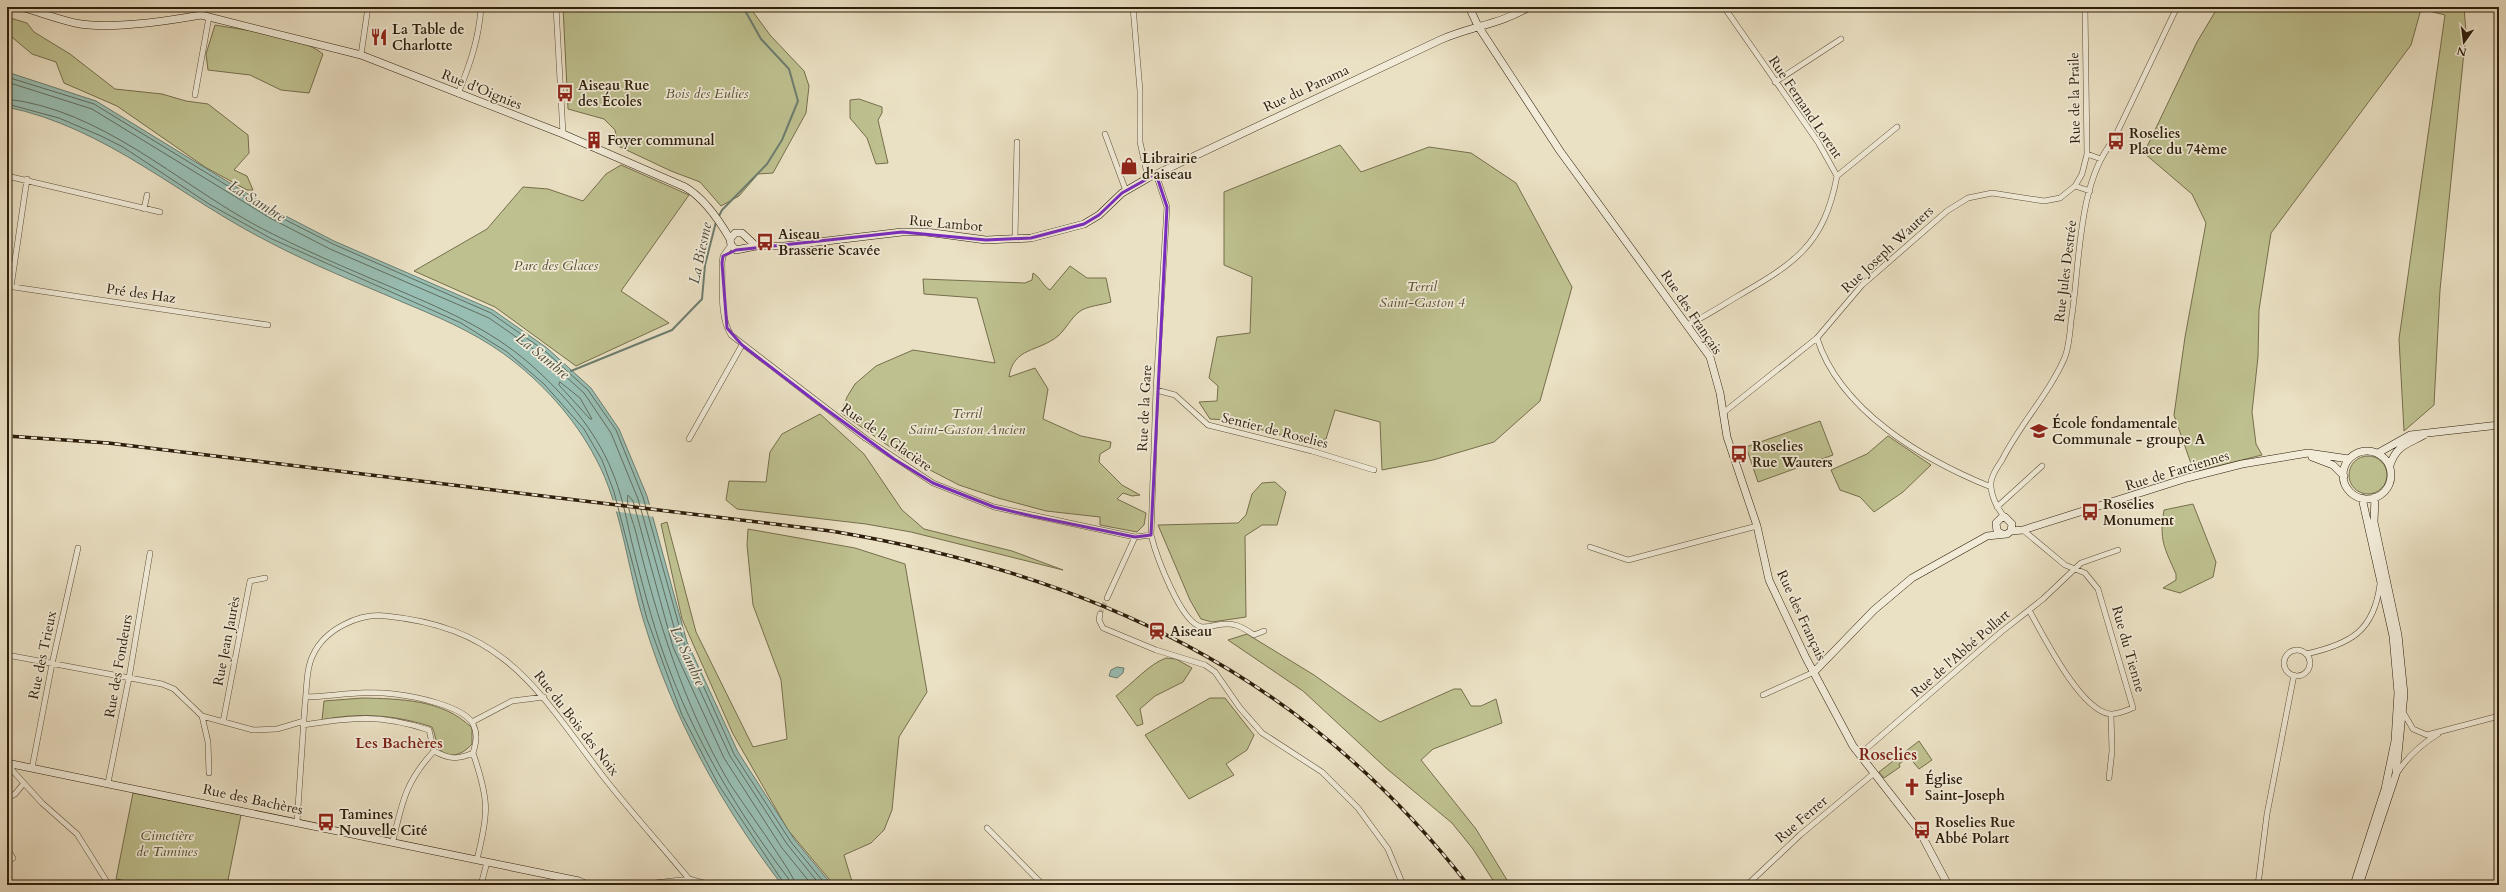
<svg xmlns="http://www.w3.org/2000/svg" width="2506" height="892" viewBox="0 0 2506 892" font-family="Cardo,serif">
<rect width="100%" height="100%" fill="#eae0c3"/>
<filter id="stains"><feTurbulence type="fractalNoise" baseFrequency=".005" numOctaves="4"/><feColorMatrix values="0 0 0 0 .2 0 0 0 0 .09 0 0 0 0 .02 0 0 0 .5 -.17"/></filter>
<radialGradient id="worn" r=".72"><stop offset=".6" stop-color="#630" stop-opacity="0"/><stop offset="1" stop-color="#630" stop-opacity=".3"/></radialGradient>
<path fill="#bec08f" stroke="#766e4c" d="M563 7H752L751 9 770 35 804 71 809 86 806 113 773 173 758 174 739 196 721 206 700 182 671 171 618 146 615 130 604 119 568 109Z
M2218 7H2464L2466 32 2440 290 2434 405 2404 431 2399 339 2445 15 2421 9 2411 45 2271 233 2259 310 2258 357 2252 412 2256 444 2262 455 2194 472 2174 415 2185 337 2206 223 2192 194 2144 153 2197 42Z
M7 17 27 23 34 32 70 54 115 89 162 94 186 101 208 104 248 135 249 153 234 170 247 176 253 190H247L205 167 117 106 64 83 56 62 32 54 7 33Z
M215 25C247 31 298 34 323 54L309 93 281 90 250 75 208 70 206 54Z
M859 99 882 107V113L878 120 888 163 876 164 867 138 850 118V100Z
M1340 145 1361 172 1429 147 1471 153 1516 183 1572 287 1540 401 1494 442 1433 460 1382 470 1380 422 1335 410 1326 439 1305 442 1227 420 1210 419 1199 402 1217 401 1218 386 1209 378 1217 337 1250 333 1252 277 1224 265V192Z
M621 165 689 195 621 291 669 323 576 366 495 307 414 271 487 229 523 187 548 189 583 201 606 174Z
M1070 266 1087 278H1106L1111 302C1102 305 1086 306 1079 312 1071 318 1066 329 1058 336 1039 352 1013 347 1009 377L1035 368 1048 389 1043 419 1081 436 1111 442 1110 448 1100 454 1099 462 1122 485 1140 495 1132 496 1123 493 1117 499 1146 513 1144 525 1137 532 1100 525V517L1046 511 998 498 959 485 903 456 841 413 847 397 855 384 876 366 913 350 995 363 977 298 924 294 923 279 1025 283 1032 280 1033 273C1041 278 1042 285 1050 290Z
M820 414 864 454 902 510 924 529 1012 551 1063 570 911 532 866 524 737 509 726 500 729 481 766 482 770 452 782 434Z
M1820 421 1833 455 1758 482 1746 447Z
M1888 436 1931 465 1903 492 1874 512 1860 497 1840 490 1831 470 1867 454Z
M2349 475a19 19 0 1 1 38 0a19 19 0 1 1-38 0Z
M1275 482 1286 492 1277 525H1262L1245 536 1246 617 1212 622 1201 619 1190 600 1158 525 1238 523 1246 515 1252 494 1262 483Z
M2193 504 2216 562 2213 577 2180 593 2163 588 2176 580V574C2164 547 2159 540 2164 510Z
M667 522 696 632 753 747 787 739 781 680 753 605 747 545 748 529 855 548 905 564 927 692 899 737 892 810 884 830 871 843 844 855 853 885H834L788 830 733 734 682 619 661 524Z
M1247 634 1314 675 1380 722 1454 689H1461L1471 706H1481L1496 699 1502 723 1433 749 1421 760 1476 829 1510 885H1496L1473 849 1452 823 1386 768 1303 691 1228 640Z
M1166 658 1176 659 1192 668 1183 682 1155 696 1140 709 1143 724 1137 726 1116 696C1132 684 1149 664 1166 658Z
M362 698C400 699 443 699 472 728V744C463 755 443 763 437 743 435 738 435 733 432 727 397 715 358 712 322 720L324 701Z
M1210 698H1225L1254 735 1247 750 1226 764 1234 775 1189 799 1145 735Z
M1919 741 1932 760 1919 769 1909 757 1899 764 1900 767 1884 778 1879 772Z
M133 793 241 815 227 885H147L116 879Z"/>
<path fill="#98bdb2" stroke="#6d7d6f" d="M7 72 96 101 274 210 334 241 493 310 547 348 591 388 619 429 647 496 687 642 738 752 794 839 832 885H782C721 805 673 718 644 622 628 571 621 504 596 459 575 418 541 381 504 354 472 331 436 316 400 301 356 282 313 265 271 243 181 198 108 128 7 107Z
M1117 667 1124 668 1123 673 1117 678 1109 676 1111 670Z"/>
<path fill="#eae0c3" d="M610 500 652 505 655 517 613 511Z"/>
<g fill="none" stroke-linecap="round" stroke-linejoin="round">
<path stroke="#626d5e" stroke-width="1" d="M7 77 94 104 272 213 333 244 491 313 545 351 588 390 616 430 643 497 684 643 734 754 791 842 826 885
M7 82 92 109 270 218 330 249 489 318 542 355 584 393 611 433 638 499 679 645 730 756 787 844 820 885
M7 99C102 110 176 182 257 226 301 249 346 268 391 287 440 308 489 328 530 364 563 393 595 429 612 471 621 492 626 516 631 539 641 579 651 619 665 658 694 738 736 810 788 878L790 885
M7 104 59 118 101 136 123 147 209 204 272 239 461 323 507 352 544 384 584 429 602 460 614 492 647 619 682 715 718 784 785 885
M560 382 580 398 592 419H590L559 385Z
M796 885C795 875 737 796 727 779 683 702 657 619 636 533 634 524 625 503 628 495L633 501 673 647 724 758 782 848 812 885"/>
<path stroke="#6d7d6f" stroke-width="2" d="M718 218 722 210 767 164 782 140 798 101 789 69 761 39 743 7
M571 371 672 330 702 299 705 265 716 222"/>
<path stroke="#c4b99e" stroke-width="5" stroke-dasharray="5 2.5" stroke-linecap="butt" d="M1100 614 1107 598"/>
<g stroke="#5c4e38" stroke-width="6">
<path id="street" d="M556 7 563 134
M1133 7 1140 91V142L1148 178
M361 55 368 7
M1775 82 1841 39
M458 94C470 64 479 39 481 7
M195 95 209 17
M1105 134 1126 191
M2087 154 2101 159
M1156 174 1167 207 1156 390 1151 535C1156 555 1181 624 1202 627 1207 627 1213 626 1217 625 1234 622 1241 626 1254 635L1264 631
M7 176 160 212
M1837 176 1897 127
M2075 186 2090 191
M144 209 147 195
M1015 239 1017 142
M731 245 723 256 722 263C723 285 719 316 731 335L865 438 933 483 994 507 1135 537 1151 535
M7 286 268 325
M11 287 27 179
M1687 325C1705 317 1721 306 1738 296 1795 263 1824 245 1837 176L1818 142 1724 7
M1817 338C1840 411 1924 460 1991 487
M1156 390 1175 395 1208 425 1312 451 1374 470
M1723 413 1817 338 1862 285 1947 211 1968 198 1992 193 2044 201 2060 198 2075 186 2082 174 2087 154 2085 7
M689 439 742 345
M1997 507 2042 466
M2005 517C1997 509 1990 494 1991 482 1992 474 1998 466 2002 460 2020 424 2049 394 2065 357 2069 346 2070 333 2071 321 2080 269 2077 183 2113 141L2177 7
M2023 530 2065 565 2085 573 2098 589 2133 708C2127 710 2116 715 2110 714 2080 710 2043 635 2029 610
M1590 547 1628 560 1757 526
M1107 598 1135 537
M1100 614 1099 620 1103 628 1156 650 1205 665 1215 672 1240 708 1262 733 1322 772 1358 808 1388 849 1403 885
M2284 663a13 13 0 1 1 26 0a13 13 0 1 1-26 0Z
M2306 654C2351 644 2374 631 2380 584
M7 655 162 684 174 689 202 716 253 730 277 729 304 721
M1763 695 1814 672
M2403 712 2413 729 2427 735 2499 716
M202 716 208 742 209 773
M223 722 250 581 265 578
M472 722 512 701 544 697
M303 725C353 717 380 714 429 730L434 751C449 759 457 760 473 753 476 743 478 734 473 724 464 706 413 696 394 694 365 690 335 696 306 697
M473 753C489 800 489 812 477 859
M1859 755 2001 632 2043 599 2081 563 2118 550
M12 764V770L42 803 77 834 109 885
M32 768 52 664 78 548
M2397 773C2408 756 2420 745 2438 734
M2109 778 2112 751 2111 715
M108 783 129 678 150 553
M7 798 15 794 24 783
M297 822C300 783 302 743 305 704 307 688 306 669 313 655 325 629 359 613 386 616 505 628 536 688 602 775 630 811 660 844 689 879
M987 828 1043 885
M393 841C402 802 406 781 434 751
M7 853H10L13 858 7 861
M481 885 487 862
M638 885 689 879 711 885
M1747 885 1800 835 1873 774
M2258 885 2267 814 2294 675"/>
</g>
<g stroke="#2d1d0a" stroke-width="8">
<path id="secondary" d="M21 7C39 12 57 19 75 23 108 30 167 21 201 15L361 55 563 134 685 187C704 198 719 220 730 239
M1469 7 1478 26 1560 151 1710 357 1720 393 1727 437 1757 526 1769 580 1806 658 1853 746 1920 832 1948 885
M756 246 742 233H735L730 239 731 245 736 250 756 246H784L902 232H926L986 240 1031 238 1084 224 1099 215 1122 193 1148 178 1440 40C1469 27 1501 24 1529 7
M2343 475a24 24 0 1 1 48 0a24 24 0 1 1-48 0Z
M2378 453 2410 435 2499 425
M2312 457 2333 465 2344 476
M2390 465C2397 445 2406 445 2424 435
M2011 531 2023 530 2187 478 2242 464 2308 453 2349 459
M1814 672 1874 610 1912 578 1987 536 2007 534 2011 531 2012 524 2005 517 2001 518 1996 523 1997 531 2002 534
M7 763 579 881 587 885
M2354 885 2385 789 2395 741 2398 693 2393 636 2362 498
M2359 885 2396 774 2404 694 2398 635 2374 522 2375 497"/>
</g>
<use href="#street" stroke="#f1ebd8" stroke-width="5"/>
<use href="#secondary" stroke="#f1ebd8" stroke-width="7"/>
<g stroke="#2d1d0a" stroke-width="3.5">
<path id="rail" d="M7 436 108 443 831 531C1090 574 1304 673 1468 885"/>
</g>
<use href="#rail" stroke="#f1ebd8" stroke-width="2" stroke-dasharray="6" stroke-linecap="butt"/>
</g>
<path fill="none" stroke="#7b2cbf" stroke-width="3" stroke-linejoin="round" d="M1156 174 1167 207 1151 535 1135 537 1032 516 994 507 933 483 894 459 823 407 742 345 727 328 722 263 723 256 736 250 902 232 986 240 1031 238 1084 224 1099 215 1122 193Z"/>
<defs>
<g id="restaurant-bare" transform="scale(1.38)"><path d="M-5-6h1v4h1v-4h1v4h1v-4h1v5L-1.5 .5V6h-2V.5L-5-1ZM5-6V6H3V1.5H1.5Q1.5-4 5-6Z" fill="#8f2418" stroke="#f1ebd8" stroke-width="2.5" paint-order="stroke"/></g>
<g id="bus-bare" transform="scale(1.38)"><path d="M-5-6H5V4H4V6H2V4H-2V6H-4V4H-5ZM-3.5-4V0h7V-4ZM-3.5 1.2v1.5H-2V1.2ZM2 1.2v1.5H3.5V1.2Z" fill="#8f2418" stroke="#f1ebd8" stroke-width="2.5" paint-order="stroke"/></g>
<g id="building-bare" transform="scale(1.38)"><path d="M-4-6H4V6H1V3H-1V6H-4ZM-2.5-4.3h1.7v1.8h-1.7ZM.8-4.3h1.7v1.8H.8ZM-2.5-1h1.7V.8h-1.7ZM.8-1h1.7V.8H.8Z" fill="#8f2418" stroke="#f1ebd8" stroke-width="2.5" paint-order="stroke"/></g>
<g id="shop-bare" transform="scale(1.38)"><path d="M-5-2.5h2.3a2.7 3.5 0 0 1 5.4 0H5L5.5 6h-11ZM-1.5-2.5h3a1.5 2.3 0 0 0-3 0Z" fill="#8f2418" stroke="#f1ebd8" stroke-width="2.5" paint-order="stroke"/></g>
<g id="school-bare" transform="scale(1.38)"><path d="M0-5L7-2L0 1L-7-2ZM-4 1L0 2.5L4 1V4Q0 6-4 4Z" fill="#8f2418" stroke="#f1ebd8" stroke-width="2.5" paint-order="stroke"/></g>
<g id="station-bare" transform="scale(1.38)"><path d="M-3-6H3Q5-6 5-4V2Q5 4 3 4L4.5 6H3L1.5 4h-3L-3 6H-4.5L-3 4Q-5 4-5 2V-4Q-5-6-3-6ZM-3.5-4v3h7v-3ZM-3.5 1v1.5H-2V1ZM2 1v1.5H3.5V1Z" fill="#8f2418" stroke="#f1ebd8" stroke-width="2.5" paint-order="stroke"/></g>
<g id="church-bare" transform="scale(1.38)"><path d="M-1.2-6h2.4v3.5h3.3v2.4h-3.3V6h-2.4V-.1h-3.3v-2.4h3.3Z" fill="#8f2418" stroke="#f1ebd8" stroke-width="2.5" paint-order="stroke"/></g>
</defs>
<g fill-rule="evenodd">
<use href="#restaurant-bare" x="379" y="37"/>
<use href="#bus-bare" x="565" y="93"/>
<use href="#building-bare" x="594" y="140"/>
<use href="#bus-bare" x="2116" y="141"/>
<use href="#shop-bare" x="1129" y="166"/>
<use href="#bus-bare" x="765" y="242"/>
<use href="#school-bare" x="2039" y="431"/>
<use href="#bus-bare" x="1739" y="454"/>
<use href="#bus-bare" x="2090" y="512"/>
<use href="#station-bare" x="1157" y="631"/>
<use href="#church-bare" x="1912" y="787"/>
<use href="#bus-bare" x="326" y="822"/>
<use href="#bus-bare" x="1922" y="830"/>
</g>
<g text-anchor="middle" stroke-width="3.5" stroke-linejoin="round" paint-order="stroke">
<g font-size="14" font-weight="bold" fill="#2d1d0a" stroke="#f1ebd8" text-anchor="start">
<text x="392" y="34">La Table de<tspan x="392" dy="16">Charlotte</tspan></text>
<text x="578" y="90">Aiseau Rue<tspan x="578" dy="16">des Écoles</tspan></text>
<text x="2129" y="138">Roselies<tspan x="2129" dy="16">Place du 74ème</tspan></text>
<text x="607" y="145">Foyer communal</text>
<text x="1142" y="163">Librairie<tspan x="1142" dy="16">d'aiseau</tspan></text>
<text x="778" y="239">Aiseau<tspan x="778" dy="16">Brasserie Scavée</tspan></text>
<text x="2052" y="428">École fondamentale<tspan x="2052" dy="16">Communale - groupe A</tspan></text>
<text x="1752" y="451">Roselies<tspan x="1752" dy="16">Rue Wauters</tspan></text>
<text x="2103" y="509">Roselies<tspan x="2103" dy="16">Monument</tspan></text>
<text x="1170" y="636">Aiseau</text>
<text x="1925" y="784">Église<tspan x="1925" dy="16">Saint-Joseph</tspan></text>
<text x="339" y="819">Tamines<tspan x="339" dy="16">Nouvelle Cité</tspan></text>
<text x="1935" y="827">Roselies Rue<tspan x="1935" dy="16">Abbé Polart</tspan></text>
</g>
<g font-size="14" fill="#2d1d0a" stroke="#f1ebd8">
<text transform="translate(1306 88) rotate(-25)" y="5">Rue du Panama</text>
<text transform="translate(482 89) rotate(22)" y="5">Rue d'Oignies</text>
<text transform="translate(2074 98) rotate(-91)" y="5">Rue de la Praile</text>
<text transform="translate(1806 107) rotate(56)" y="5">Rue Fernand Lorent</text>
<text transform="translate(946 223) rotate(5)" y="5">Rue Lambot</text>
<text transform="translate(1887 249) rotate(-43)" y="5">Rue Joseph Wauters</text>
<text transform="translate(2065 271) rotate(-83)" y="5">Rue Jules Destrée</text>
<text transform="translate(141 293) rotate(8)" y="5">Pré des Haz</text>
<text transform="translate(1692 312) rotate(56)" y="5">Rue des Français</text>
<text transform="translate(1144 408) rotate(-87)" y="5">Rue de la Gare</text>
<text transform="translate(1275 430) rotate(14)" y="5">Sentier de Roselies</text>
<text transform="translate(887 437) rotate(35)" y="5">Rue de la Glacière</text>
<text transform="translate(2177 470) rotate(-17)" y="5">Rue de Farciennes</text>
<text transform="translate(1802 615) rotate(65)" y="5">Rue des Français</text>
<text transform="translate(226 641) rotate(-79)" y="5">Rue Jean Jaurès</text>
<text transform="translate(2129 649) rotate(74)" y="5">Rue du Tienne</text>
<text transform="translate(1960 653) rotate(-41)" y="5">Rue de l'Abbé Pollart</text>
<text transform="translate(42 655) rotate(-78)" y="5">Rue des Trieux</text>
<text transform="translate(118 666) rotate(-80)" y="5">Rue des Fondeurs</text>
<text transform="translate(577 723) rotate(52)" y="5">Rue du Bois des Noix</text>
<text transform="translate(253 799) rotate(12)" y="5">Rue des Bachères</text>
<text transform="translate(1801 819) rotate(-41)" y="5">Rue Ferrer</text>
</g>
<g font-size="14" font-style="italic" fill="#584e32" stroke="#f1ebd8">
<text x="707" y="98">Bois des Eulies</text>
<text x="556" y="270">Parc des Glaces</text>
<text x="1422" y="291">Terril<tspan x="1422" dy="16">Saint-Gaston 4</tspan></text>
<text x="967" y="418">Terril<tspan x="967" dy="16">Saint-Gaston Ancien</tspan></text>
<text x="167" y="840">Cimetière<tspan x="167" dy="16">de Tamines</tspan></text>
</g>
<g font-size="15" font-style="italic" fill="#4d4d3c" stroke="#f1ebd8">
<text transform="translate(257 201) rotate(32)" y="5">La Sambre</text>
<text transform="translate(700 253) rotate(-78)" y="5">La Biesme</text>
<text transform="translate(543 356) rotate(39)" y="5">La Sambre</text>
<text transform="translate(688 656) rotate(65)" y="5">La Sambre</text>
</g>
<g font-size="15" font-weight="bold" fill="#7a1f14" stroke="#f1ebd8">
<text x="399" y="748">Les Bachères</text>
</g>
<g font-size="16" font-weight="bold" fill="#7a1f14" stroke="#f1ebd8">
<text x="1888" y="760">Roselies</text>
</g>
</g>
<rect width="2506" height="892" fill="none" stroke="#eae0c3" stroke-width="24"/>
<rect x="8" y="8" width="2490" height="876" fill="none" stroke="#2d1d0a" stroke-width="2"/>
<rect x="12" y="12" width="2482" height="868" fill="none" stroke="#2d1d0a"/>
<g transform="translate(2464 42) rotate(194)" stroke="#f1ebd8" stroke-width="3" paint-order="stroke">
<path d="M0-3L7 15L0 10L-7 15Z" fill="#2d1d0a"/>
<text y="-6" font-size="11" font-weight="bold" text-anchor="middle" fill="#2d1d0a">N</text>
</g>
<rect width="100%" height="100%" filter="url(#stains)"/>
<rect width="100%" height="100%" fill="url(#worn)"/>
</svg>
